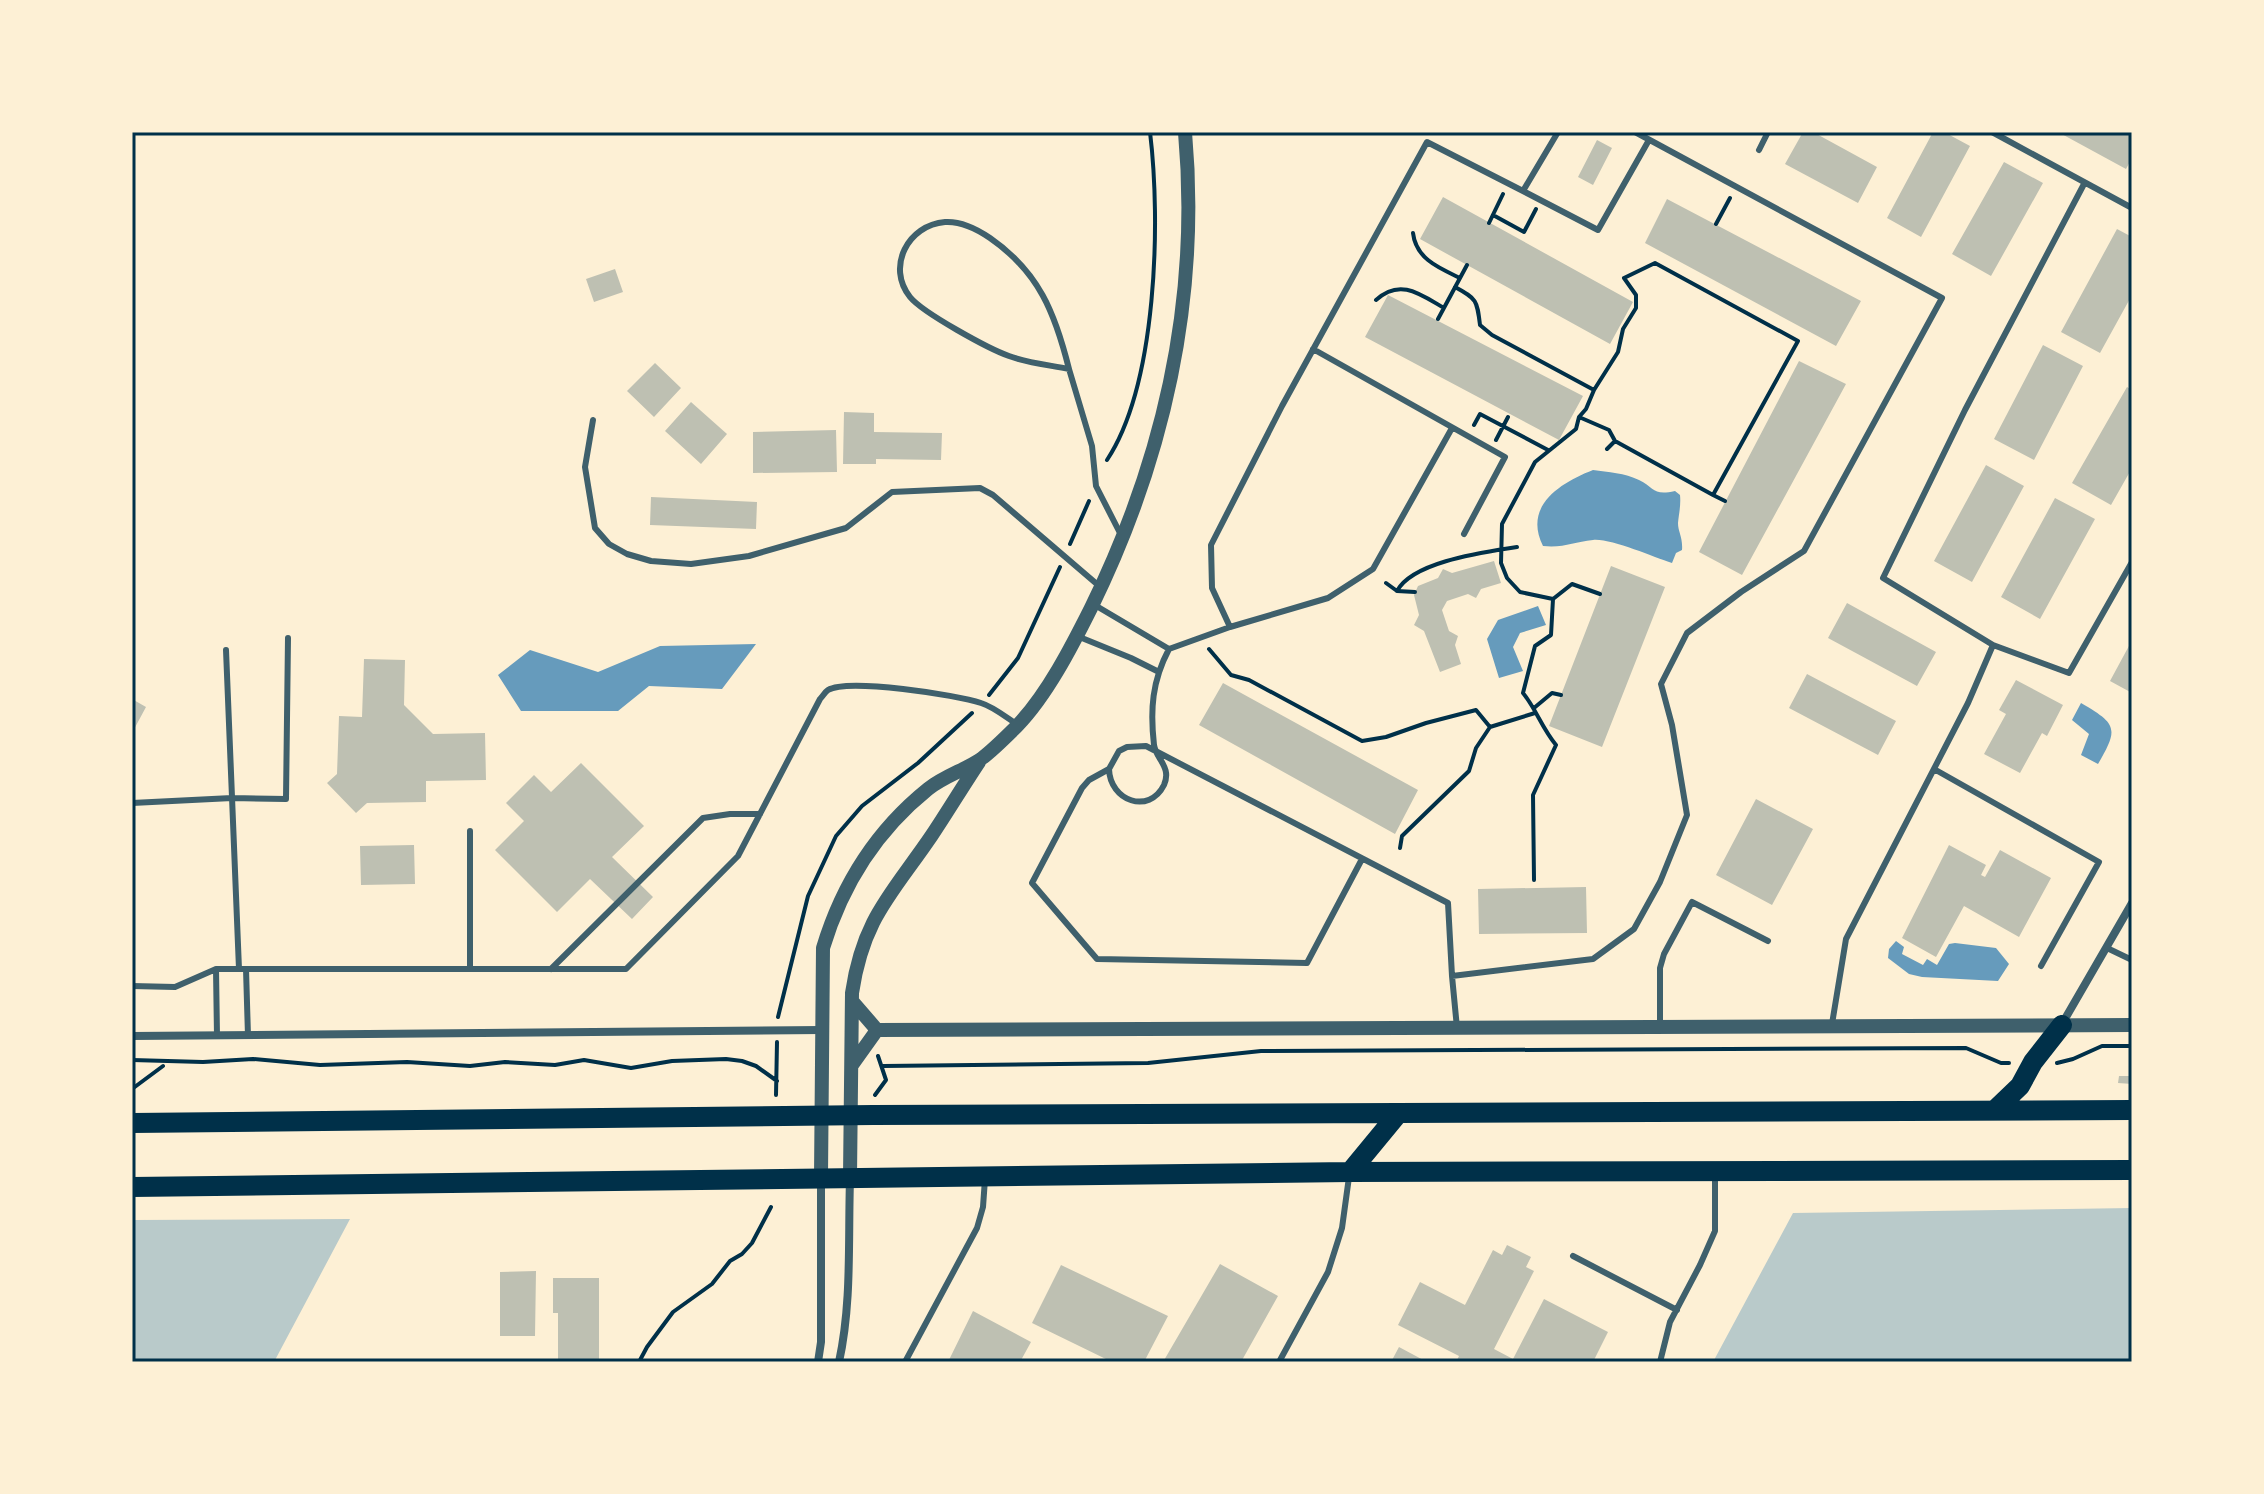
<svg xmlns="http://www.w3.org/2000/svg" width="2264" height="1494" viewBox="0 0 2264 1494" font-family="'Archivo Narrow',sans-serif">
<rect width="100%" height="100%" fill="#fdf0d5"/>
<path fill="#b9caca" d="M2132 1208V1362H1713L1793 1213Z
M350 1219 274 1362H132V1220Z"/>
<path fill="#669bbc" d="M1593 470C1608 472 1625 473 1639 480 1655 488 1653 496 1675 491L1680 495C1681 505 1679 513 1678 523 1678 532 1683 537 1682 550L1676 553 1672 563C1653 557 1610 538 1593 540 1574 542 1564 548 1543 546 1523 506 1560 483 1593 470Z
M1538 606 1546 625 1520 633 1513 647 1523 671 1499 678 1487 639 1498 620Z
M756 644 722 689 649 686 618 711H521L498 675 530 650 598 672 660 646Z
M2081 703C2117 724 2119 728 2098 764L2081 755 2089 734 2072 720Z
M1896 941 1904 947 1902 954 1923 965 1927 959 1937 965 1949 944 1955 943 1996 948 2009 964 1998 981 1922 977 1909 974 1888 958 1889 949Z"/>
<path fill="#bec0b2" d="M1803 132H1813L1877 167 1858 203 1785 164Z
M1933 132H1944L1970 146 1921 237 1887 218Z
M2058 132H2132V158L2126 169Z
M1597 140 1612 148 1593 185 1578 177Z
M2004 162 2043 183 1991 276 1952 254Z
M1443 197 1633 302 1610 344 1420 239Z
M1667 199 1861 301 1836 346 1645 243Z
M2117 229 2132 237V295L2100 353 2061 332Z
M615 269 623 292 594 302 586 279Z
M1388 295 1583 396 1559 440 1365 337Z
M2043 345 2083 366 2034 460 1994 439Z
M1799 361 1846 384 1742 575 1699 552Z
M655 363 681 388 654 417 627 391Z
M2127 387 2132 390V468L2111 505 2072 483Z
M691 402 727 434 701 464 665 431Z
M844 412 874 413V432L942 433 941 460 876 459V464H843Z
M836 430 837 472 753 473V432Z
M1986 465 2024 486 1972 582 1934 561Z
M651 497 757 502 756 529 650 525Z
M2055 498 2095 519 2040 619 2001 597Z
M1494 561 1501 583 1481 589 1476 598 1468 594 1447 601 1442 610 1449 631 1458 636 1455 645 1461 664 1440 672 1424 631 1414 625 1419 615 1414 595 1418 586 1438 578 1443 569 1452 573Z
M1611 566 1665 587 1602 747 1549 726Z
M1847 603 1936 652 1917 686 1828 638Z
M2130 644 2132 645V693L2110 681Z
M364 659 405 660 404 705 433 734 485 733 486 780 426 781V802L367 803 356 813 327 783 337 774 339 716 362 717Z
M1807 674 1896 721 1878 755 1789 708Z
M2016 680 2063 705 2047 736 2042 733 2020 773 1984 754 2006 714 1999 710Z
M1223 683 1418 790 1395 834 1199 725Z
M132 699 146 707 132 733Z
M581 763 644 826 612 857 653 897 632 919 590 879 557 912 495 850 524 821 506 803 534 775 551 792Z
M1756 799 1813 829 1772 905 1716 875Z
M414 845 415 884 361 885 360 846Z
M1949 845 1986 865 1981 875 1985 877 2000 850 2051 878 2019 937 1964 906 1936 957 1902 938Z
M1586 887 1587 933 1479 934 1478 889Z
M2119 1076H2132V1084L2118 1083Z
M1507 1245 1531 1257 1526 1267 1534 1271 1494 1349 1513 1359 1544 1299 1608 1332 1593 1362H1456L1459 1356 1398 1325 1420 1282 1465 1305 1493 1250 1502 1255Z
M1220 1264 1278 1296 1241 1362H1163Z
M1061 1265 1168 1316 1144 1362H1112L1032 1323Z
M536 1271 535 1336H500V1272Z
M553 1278H599V1359H604V1362H558V1313H553Z
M973 1311 1031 1342 1020 1362H948Z
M1399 1347 1427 1362H1391Z"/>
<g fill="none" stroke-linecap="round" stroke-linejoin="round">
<path stroke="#003049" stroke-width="4" d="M1493 215 1524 232 1536 209
M1489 223 1503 194
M1716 224 1730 198
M1413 233C1416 259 1439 268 1460 278
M1455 287C1477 299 1477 300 1480 325L1492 335 1594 390 1586 409 1579 417
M1376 300C1400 278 1420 294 1444 308
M1438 319 1467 265
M1594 390 1618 352 1623 329 1636 308V295L1624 278 1655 263 1798 341 1713 495 1615 441 1609 430 1579 417 1576 429 1535 462 1502 524 1501 563 1507 578 1520 592 1553 599 1572 584 1600 594
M1474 425 1480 414 1548 450
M1496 440 1508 417
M1607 449 1615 441
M1107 460C1157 384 1161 222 1150 132
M1713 495 1725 501
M1070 544 1089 501
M1386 583 1397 591 1415 592
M1397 591C1413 561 1486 552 1517 547
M1209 649 1231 675 1249 680 1362 741 1386 737 1426 723 1476 710 1490 727
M989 695 1018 658 1060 567
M1534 708 1552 693 1561 695
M1400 848 1402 836 1469 771 1476 748 1490 727 1535 713
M1534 880 1533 795 1556 745C1542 728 1536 709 1523 693L1535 646 1551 635 1553 599
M778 1017 808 896 836 836 862 806 918 763 972 713
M132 1060 203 1062 253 1059 320 1065 407 1062 470 1066 505 1062 555 1065 584 1060 631 1068 672 1061 726 1059 742 1061 756 1066 777 1081
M2057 1063 2073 1059 2102 1046H2132
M883 1066 1148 1063 1261 1051 1966 1048 2001 1063H2009
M132 1089 163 1066
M776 1095 777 1042
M875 1095 886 1080 878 1056
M639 1362 647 1347 673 1312 712 1284 730 1261 742 1254 752 1243 771 1207"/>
<path stroke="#3f606c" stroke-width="6" d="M1992 132 2132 208
M1759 150 1768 132
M2084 184 1965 410 1883 578 1993 645 2069 673 2132 562
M1523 191 1598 230 1649 140
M1313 349 1505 457 1464 534
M1069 369C1055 313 1039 272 990 238 977 229 961 221 945 222 908 225 886 267 910 297 923 313 989 349 1009 356 1028 363 1049 365 1069 369L1092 446 1096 486 1121 535
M593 420 585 467 595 528 609 544 627 554 651 561 691 564 749 556 846 528 892 492 980 488 993 495 1098 585
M1093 604 1169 649
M1230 627 1328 598 1373 569 1452 428
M1077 636 1131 658 1157 671
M226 650 239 969
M1109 769C1110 801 1149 815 1164 785 1172 767 1156 759 1154 745 1150 710 1152 681 1169 649L1230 627 1212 588 1211 545 1282 406 1427 142 1523 191 1558 132
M1934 769 2099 862 2041 966
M132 803 232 798 286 799 288 638
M470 831V969
M1362 859 1307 963 1097 959 1032 883 1082 788 1089 780 1109 769 1119 751 1127 747 1146 746 1448 903 1452 976 1593 959 1634 929 1660 882 1687 815 1672 725 1661 684 1687 633 1741 592 1804 551 1942 298 1635 132
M2107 948 2132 960
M216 969 217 1036
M246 969 248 1036
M551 969 703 818 730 814H760
M1452 976 1457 1028
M132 986 175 987 216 969H626L738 856 820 699C823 696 825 692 828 690 848 678 957 695 981 703 994 707 1007 718 1018 725
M1832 1024 1846 939 1968 703 1993 645
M1660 1028V968L1664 954 1692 902 1768 941
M1573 1256 1677 1310
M905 1362 977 1228 983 1207 985 1179
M1279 1362 1328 1272 1342 1228 1349 1177
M1660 1362 1670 1322 1700 1265 1715 1231V1175"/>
<path stroke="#3f606c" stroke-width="8" d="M2062 1024 2132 903
M132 1036 822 1030
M818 1362 821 1342V1178
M839 1362C852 1303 848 1240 850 1180"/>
<path stroke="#3f606c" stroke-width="14" d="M852 1001 877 1030
M877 1030 2132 1025
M852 1065 877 1030
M821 1177 823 948C842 885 877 830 928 789 944 776 965 770 981 759 993 750 1006 737 1017 726 1047 695 1072 646 1091 608 1164 459 1200 298 1185 132
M850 1177 852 993C863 918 892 894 932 835 948 811 963 786 979 762"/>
<path stroke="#003049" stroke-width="20" d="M1996 1109 2020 1086 2033 1062 2062 1025
M132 1123 873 1115 2132 1110
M1350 1172 1397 1115
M132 1187 1350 1172 2132 1170"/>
</g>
<rect width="2264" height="1494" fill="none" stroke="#fdf0d5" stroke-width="268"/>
<rect x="134" y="134" width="1996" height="1226" fill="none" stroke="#003049" stroke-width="3"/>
</svg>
